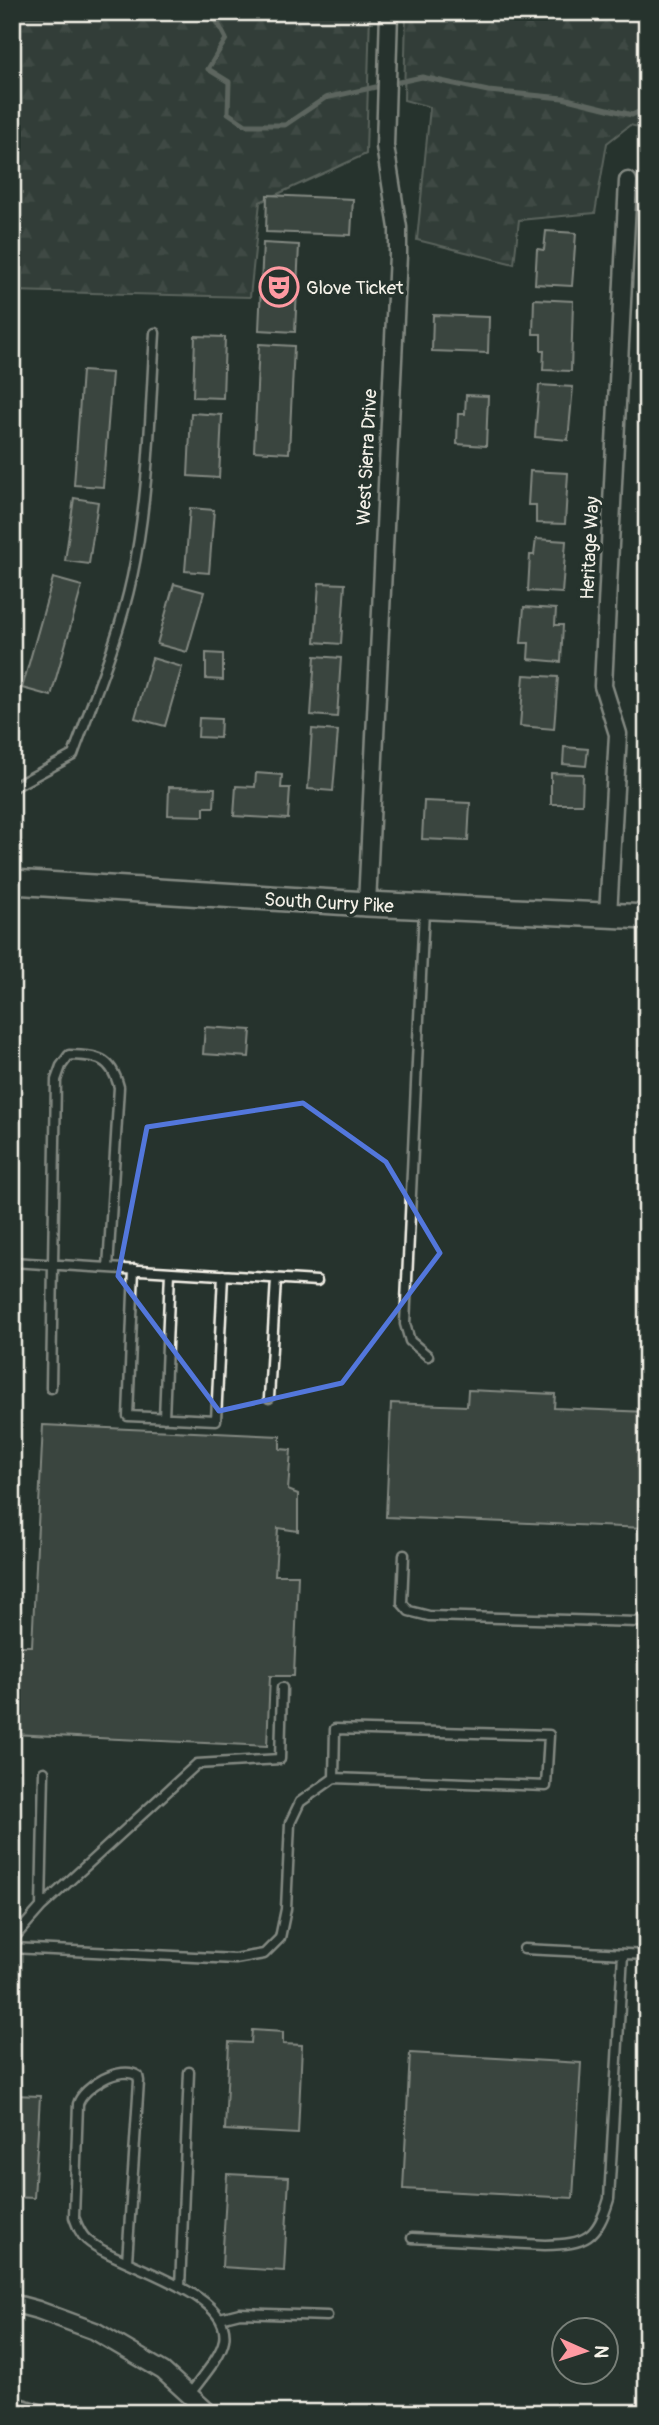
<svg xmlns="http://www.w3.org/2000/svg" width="659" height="2425" viewBox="0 0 659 2425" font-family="Pangolin,sans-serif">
<defs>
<pattern id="forest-firs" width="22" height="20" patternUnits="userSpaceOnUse" patternTransform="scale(1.75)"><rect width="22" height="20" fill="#414b45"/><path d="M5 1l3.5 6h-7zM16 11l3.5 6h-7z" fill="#5d6560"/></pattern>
</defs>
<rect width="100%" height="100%" fill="#26332d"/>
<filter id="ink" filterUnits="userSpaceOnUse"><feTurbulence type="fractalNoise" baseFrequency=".0143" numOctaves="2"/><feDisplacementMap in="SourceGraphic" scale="14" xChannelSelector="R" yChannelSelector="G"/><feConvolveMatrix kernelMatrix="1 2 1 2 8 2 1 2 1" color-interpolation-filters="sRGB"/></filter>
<g filter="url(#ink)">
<path fill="url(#forest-firs)" stroke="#9a9e96" stroke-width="2" d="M12 12H370L366 154 260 202 250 297 12 291Z
M406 12H647V129L630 125 607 143 595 213 519 220 514 264 417 240 430 107 404 100Z"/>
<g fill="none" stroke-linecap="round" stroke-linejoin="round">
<path stroke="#9fa39b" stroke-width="5" d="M212 12 226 39 208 69 229 82 228 113 246 125H285L325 98 422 77 488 91 563 98 632 115 647 108
M12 15H44L51 12"/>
</g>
<path fill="#525c55" stroke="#f4f1e8" stroke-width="2" d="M267 195 353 199 351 235 266 232Z
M546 231 576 233 572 286 535 284 537 249 544 250Z
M263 243 299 245 295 332 259 330Z
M534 299 573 301 571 371 543 370 544 351H541V334H533Z
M433 315 489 317 488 353 432 351Z
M195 336 225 337 223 398 193 397Z
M259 344 294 346 289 453 254 451Z
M82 371 112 373 103 487 74 485Z
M539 385 573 387 568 440 535 437Z
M466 395 488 396 486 446 457 444 458 414H465Z
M191 413 222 415 219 478 188 476Z
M530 471 568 473 565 524 536 523V505H528Z
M74 498 98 502 89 564 65 561Z
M190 508 214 510 209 573 185 571Z
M536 539 566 541 562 593 528 591 530 555H534Z
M53 578 82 586 51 696 22 688Z
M319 583 345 584 341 644 315 642Z
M174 584 204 592 187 652 157 644Z
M524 607 556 609 555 625H563L561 662 528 659 529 643H521Z
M206 653 223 654V680L206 679Z
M315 656 341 658 337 717 311 715Z
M152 658 182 667 165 726 135 718Z
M524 675 558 677 554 729 520 726Z
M199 718 221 719 220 738 198 737Z
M312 729 338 731 333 791 308 789Z
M564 747 588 749 586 766 563 764Z
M256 773 282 775 281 788H290L288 819 234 816 236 786 255 787Z
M551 773 583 774 582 804H551Z
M169 787 215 788 214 807H204V816L168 815Z
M424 801 470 803 468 841 422 839Z
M205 1027 251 1030 249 1057 203 1054Z
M468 1390 555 1394 554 1408 647 1412 645 1528 386 1517 391 1403 467 1406Z
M43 1425 280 1436V1449L291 1450 288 1490 298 1494V1531L278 1528 275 1575H298L294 1676H270L267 1746 12 1734V1646H32Z
M252 2030 283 2032V2044L302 2045 298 2134 225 2130 229 2042 251 2043Z
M410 2053 581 2063 573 2198 403 2189Z
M12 2095 40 2096 34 2198 12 2197Z
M227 2174 289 2177 284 2271 222 2267Z"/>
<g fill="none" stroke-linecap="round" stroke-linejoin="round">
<g stroke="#f4f1e8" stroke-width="13">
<path id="lane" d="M12 788 73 755C94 697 119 638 132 577 149 498 150 414 155 333
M424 910 405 1324 410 1341 428 1356
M12 1262 317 1281
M134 1269 128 1416 216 1420 223 1275
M51 1388 56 1080 61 1066 69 1055C98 1056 111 1057 119 1087L108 1268
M269 1398 276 1279
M164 1418 170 1272
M404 1555 402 1603 409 1611 429 1616 637 1622 647 1616
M41 1907 197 1764 280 1759 282 1688
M12 1940 41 1907 44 1772
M12 1948 235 1959 264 1954 280 1938 286 1909 290 1823 300 1802 334 1778 546 1786 549 1735 335 1729 334 1778
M524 1949 647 1955
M412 2238 545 2245C586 2244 597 2239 609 2199L623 1954
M127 2261 139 2081 138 2076C121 2064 83 2087 78 2104L74 2217C77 2225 80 2234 87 2240 116 2266 233 2291 224 2340 221 2357 199 2381 189 2395
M180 2287 189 2072
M220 2318 240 2313 327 2316
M12 2401 53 2413"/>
</g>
<g stroke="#f4f1e8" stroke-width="21">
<path id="street" d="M367 904 398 255V228L385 146 389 12
M608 915 618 734 603 686 628 181
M12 2303 38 2310 95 2331 163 2371 209 2413"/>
</g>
<g stroke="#f4f1e8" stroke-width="28">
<path id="secondary" d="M12 882 367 904 647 917"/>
</g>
<use href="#lane" stroke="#26332d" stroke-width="8"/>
<use href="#street" stroke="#26332d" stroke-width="16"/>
<use href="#secondary" stroke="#26332d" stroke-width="23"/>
</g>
</g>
<path d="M0 0H659V2425H0ZM303 1103 386 1162 440 1253 342 1383 219 1411 118 1276 147 1127Z" fill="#26332d" fill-opacity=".55" fill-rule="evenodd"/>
<path fill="none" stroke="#5377dc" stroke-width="5" stroke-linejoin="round" d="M303 1103 386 1162 440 1253 342 1383 219 1411 118 1276 147 1127Z"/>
<defs>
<g id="theatre-ring" transform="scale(2.0125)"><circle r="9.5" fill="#26332d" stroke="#ff9aa2" stroke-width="1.5"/><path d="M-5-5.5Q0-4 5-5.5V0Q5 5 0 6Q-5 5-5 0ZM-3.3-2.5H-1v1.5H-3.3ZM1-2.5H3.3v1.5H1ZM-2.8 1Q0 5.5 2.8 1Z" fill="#ff9aa2"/></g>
</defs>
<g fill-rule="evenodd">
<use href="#theatre-ring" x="279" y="287"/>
</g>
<g text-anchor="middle" stroke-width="7" stroke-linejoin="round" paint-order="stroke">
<g font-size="19" fill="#f4f1e8" stroke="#26332d" text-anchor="start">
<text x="306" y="294">Glove Ticket</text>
</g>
<g font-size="19" fill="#f4f1e8" stroke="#26332d">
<text transform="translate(366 457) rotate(-87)" y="7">West Sierra Drive</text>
<text transform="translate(589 548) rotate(-87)" y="7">Heritage Way</text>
<text transform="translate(329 902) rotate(3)" y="7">South Curry Pike</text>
</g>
</g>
<rect width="659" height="2425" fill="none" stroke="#26332d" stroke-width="42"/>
<rect x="21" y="21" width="617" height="2383" fill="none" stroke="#f4f1e8" stroke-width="2.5" filter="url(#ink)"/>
<g transform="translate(585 2351) rotate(93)"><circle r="33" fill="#26332d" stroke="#787f78" stroke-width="2"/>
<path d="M0-5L12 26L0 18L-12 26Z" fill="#ff9aa2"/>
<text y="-10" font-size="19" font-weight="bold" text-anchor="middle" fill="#f4f1e8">N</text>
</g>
</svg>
